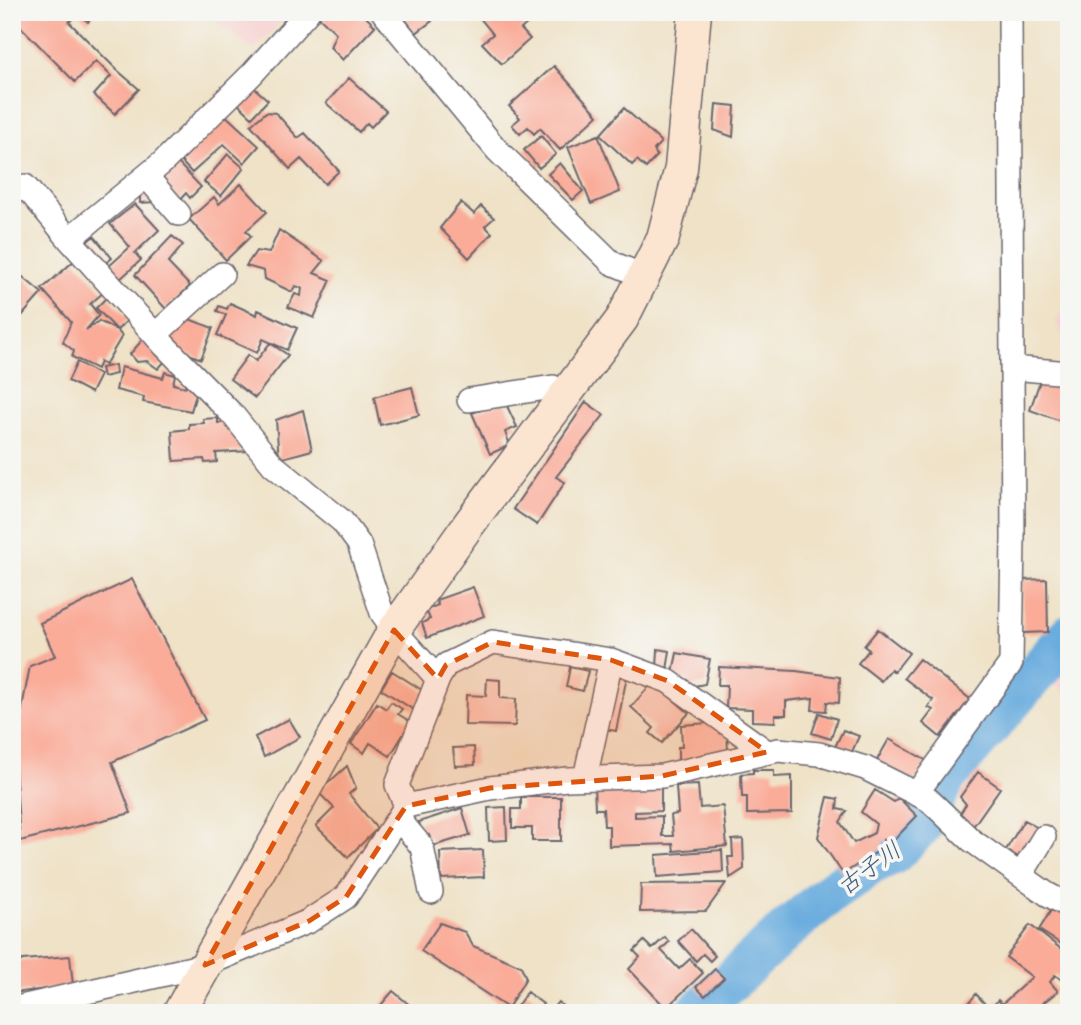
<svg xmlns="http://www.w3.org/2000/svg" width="1081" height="1025" viewBox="0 0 1081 1025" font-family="Dekko,'Klee One',sans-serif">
<rect width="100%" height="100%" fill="#f6f6f2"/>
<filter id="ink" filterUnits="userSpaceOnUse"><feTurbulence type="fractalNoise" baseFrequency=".0143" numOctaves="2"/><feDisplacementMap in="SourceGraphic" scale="14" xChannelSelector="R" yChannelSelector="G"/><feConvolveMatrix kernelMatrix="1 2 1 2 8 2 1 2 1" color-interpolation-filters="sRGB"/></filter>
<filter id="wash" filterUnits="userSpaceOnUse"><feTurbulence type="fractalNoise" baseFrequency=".00686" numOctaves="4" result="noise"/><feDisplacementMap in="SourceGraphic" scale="28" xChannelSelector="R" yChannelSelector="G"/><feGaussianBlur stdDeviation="1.57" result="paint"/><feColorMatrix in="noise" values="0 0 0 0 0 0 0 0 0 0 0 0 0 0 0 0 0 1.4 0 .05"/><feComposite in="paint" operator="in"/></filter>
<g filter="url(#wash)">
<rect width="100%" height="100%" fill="#efe2c7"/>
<path fill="#f7d0d0" d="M204 12H291L254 50Z
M1069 304V355L1056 320Z
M1069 644V695L1047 678Z"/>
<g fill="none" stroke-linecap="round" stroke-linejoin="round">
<path stroke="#69acde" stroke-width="42" d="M696 1013 784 932 830 893 871 864 893 854 921 826 946 777 1069 635"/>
</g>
<g id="blocks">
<path fill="#faac99" d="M26 12H74L76 15 69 22 117 70 139 89 115 114 94 95 111 76 96 61 75 82 16 22Z
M76 12H96L88 22Z
M323 12H361L375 26 343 60 330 47 336 33 319 17Z
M410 12H425L432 21 416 33 403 17Z
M475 12H536L538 14 521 29 530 39 502 64 482 43 493 34Z
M554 66 598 115 560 150 540 128 534 134 528 127 520 134 512 125 520 118 509 106Z
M349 78 386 111 371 127 367 123 359 132 326 103Z
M252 86 268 100 252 117 236 102Z
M716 104 735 106 733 137 714 130Z
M624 108 661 142 654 150 657 156 646 168 637 160 632 165 600 135Z
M266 112 276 113 298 138 305 133 339 171 325 184 301 159 290 169 251 125Z
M223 113 259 146 244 163 224 144 192 173 177 157Z
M598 135 620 192 591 204 568 147Z
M541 136 556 154 539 168 524 150Z
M228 154 244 168 221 196 204 182Z
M177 162 201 187 190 198 186 193 179 201 158 180Z
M560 163 583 191 573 200 548 174Z
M241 184 267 212 246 231 251 236 226 260 189 219 214 197 219 204Z
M140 192H153L154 202 140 203Z
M461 202 474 214 481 206 494 218 485 226 492 233 469 258 440 228Z
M135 204 159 230 135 253 141 260 118 281 107 268 130 247 110 224Z
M279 230 324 261 314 273 331 280 314 318 288 307 295 294 301 296 302 288 295 286 292 292 265 279 264 271 246 266 256 251 269 253Z
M94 236 112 258 102 266 84 244Z
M172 236 183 245 168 263 190 286 166 309 135 275Z
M75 260 104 292 90 304 99 315 86 330 99 321 117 330 122 336 105 365 100 362 97 369 72 357 74 351 63 342 71 322 42 289Z
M12 268 42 293 20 318 12 311Z
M108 296 129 319 117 330 96 308Z
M230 303 257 315 258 310 297 328 287 350 263 339 257 353 217 335 226 315 217 311 219 306 227 309Z
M178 319 187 322 189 319 213 328 201 359 177 349 169 341Z
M144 338 166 360 158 369 147 361 137 362 130 354Z
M270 343 288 355 255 398 230 379 248 355 256 361Z
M77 362 100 375 91 393 68 381Z
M115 365 116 374 103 377 101 368Z
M121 367 163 378 165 372 175 375 173 384 185 387 187 380 197 391 191 411 143 402 144 397 116 390Z
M1041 378 1069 388V413L1066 423 1030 410Z
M412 387 419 415 380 425 374 397Z
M505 402 517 427 505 432 510 445 490 454 472 413Z
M586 402 604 415 556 477 565 482 537 525 513 509Z
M303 410 312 450 279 459 276 420Z
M218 418V423L230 422 248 451 216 453 217 462 205 463 204 459 174 461 172 431 189 429V424L204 423 203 419Z
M132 579 205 720 112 762 131 813 20 841 14 750 30 666 55 656 40 623Z
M1047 579 1048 632 1023 633 1022 580Z
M473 587 484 616 427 638 422 623 430 619 426 610 438 605 436 600Z
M878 629 909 653 894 672 891 669 881 681 858 663 869 650 864 646Z
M658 649 670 651 667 670 657 668Z
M677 653 710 659 705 684 689 687 688 680 672 677Z
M919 659 970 699 940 737 923 723 933 710 928 707 933 700 904 678Z
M570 667 588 671 583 691 566 687Z
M719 667 796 671 840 677 839 703 827 702 826 711 812 710 813 698 786 701V715H775V722L752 721V709L726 708 727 685H718Z
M612 668 628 671 616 731 600 728Z
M392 671 425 692 414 710 381 689Z
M487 679 500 680V698L516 699 515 726 465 725 466 695 486 696Z
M653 682 689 713 662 743 650 733 654 728 631 707Z
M391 702 402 709 398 714 411 722 390 756 370 743 364 753 351 744 377 703 386 709Z
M819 713 837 719 831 739 812 733Z
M289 719 300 737 264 757 255 737Z
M709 723 727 727 728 755 678 762V747H682L681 725Z
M843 730 859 736 851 754 835 747Z
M889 739 927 761 913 784 876 762Z
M474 747 475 765 455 766 453 748Z
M347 766 356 788 349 794 377 829 348 857 316 826 334 808 318 792Z
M753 770H774V777L792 776V813L747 814V797H742L741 774 753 773Z
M978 772 1000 788 972 828 960 814 966 804 960 797Z
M661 784V811L635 812V817L662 816V836H673L671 815 678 814 676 786 698 785 700 808 723 806 727 846 674 851 673 844 609 846V826H604L603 809H595L594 785Z
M875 790 894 802 899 798 917 816 890 844 883 840V848L843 874 818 837 828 797 838 799 837 809 847 811 840 822 854 843 874 833 876 824 861 812Z
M521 797H561V841H532V828H512V809H521Z
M506 807 507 840 489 841 488 808Z
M462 808 470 835 433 846 429 835 423 837 419 822Z
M1024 820 1040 829 1022 859 1006 850Z
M743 839 744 869 730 878 728 857H733L732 840Z
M483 850 484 877 441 879 440 852Z
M722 850 723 872 657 877 656 855Z
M726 883 706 911 640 912 641 884Z
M1053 907 1069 917V949L1039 930Z
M440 923 465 932 473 946 521 966 526 978 508 1008 421 951Z
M1030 925 1069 955V984L1055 975 1050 982 1058 991 1030 1013H998L993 1006 998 1000 1002 1004 1032 977 1006 957Z
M691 929 715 956 710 961 703 954 696 961 678 941Z
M665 937 669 942 661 950 679 969 690 959 703 973 666 1008 629 969 640 957 634 951 644 941 652 949Z
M70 956 73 986 12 993V964L23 960Z
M715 969 724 978 705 996 696 987Z
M393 991 419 1013H374Z
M527 992 543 1004 537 1013H512Z
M976 994 993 1013H961Z
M558 1002 570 1013H549Z"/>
</g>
</g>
<g filter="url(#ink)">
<use href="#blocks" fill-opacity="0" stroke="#6a656c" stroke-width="2"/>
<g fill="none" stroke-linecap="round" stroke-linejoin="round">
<g stroke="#6a656c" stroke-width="26">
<path id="street" d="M383 12 497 150 612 263 643 276
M146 176 179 214
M12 193 25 186 69 239 162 163 252 74 308 12
M69 239 165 346 233 415 273 465 342 521 359 544 382 613 394 630 438 679 397 785 406 806
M155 335 222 274
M1012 368 1069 373
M469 400 553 387 567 393
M438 679 446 665 493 642 611 660 668 681 767 752
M585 778 611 660
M916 794 1011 663 1013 538 1010 12
M398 818 422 847 431 892
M1021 875 1044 837
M12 1009 205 965 309 921 346 897 406 806 490 788 567 779 662 776 778 750 819 754 865 768 929 800 971 840 1047 894 1069 906"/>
</g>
<g stroke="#6a656c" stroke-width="35">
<path id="secondary" d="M179 1013 394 630 469 524 622 319 663 238 681 168 695 12"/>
</g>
<use href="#street" stroke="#fff" stroke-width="23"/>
<use href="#secondary" stroke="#fce5d0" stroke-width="32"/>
</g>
</g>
<path fill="#de560e" fill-opacity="0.2" stroke="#de560e" stroke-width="5" stroke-dasharray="14 9" stroke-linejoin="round" d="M394 630 438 679 446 665 493 642 611 660 668 681 767 752 662 776 490 788 406 806 346 897 309 921 205 965Z"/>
<g text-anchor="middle" stroke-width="7" stroke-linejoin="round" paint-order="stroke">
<g font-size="24" font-style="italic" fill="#3e597c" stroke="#f6f6f2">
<text transform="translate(869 868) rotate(-36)" y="8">古子川</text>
</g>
</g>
<rect width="1081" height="1025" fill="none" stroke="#f6f6f2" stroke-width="42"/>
</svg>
